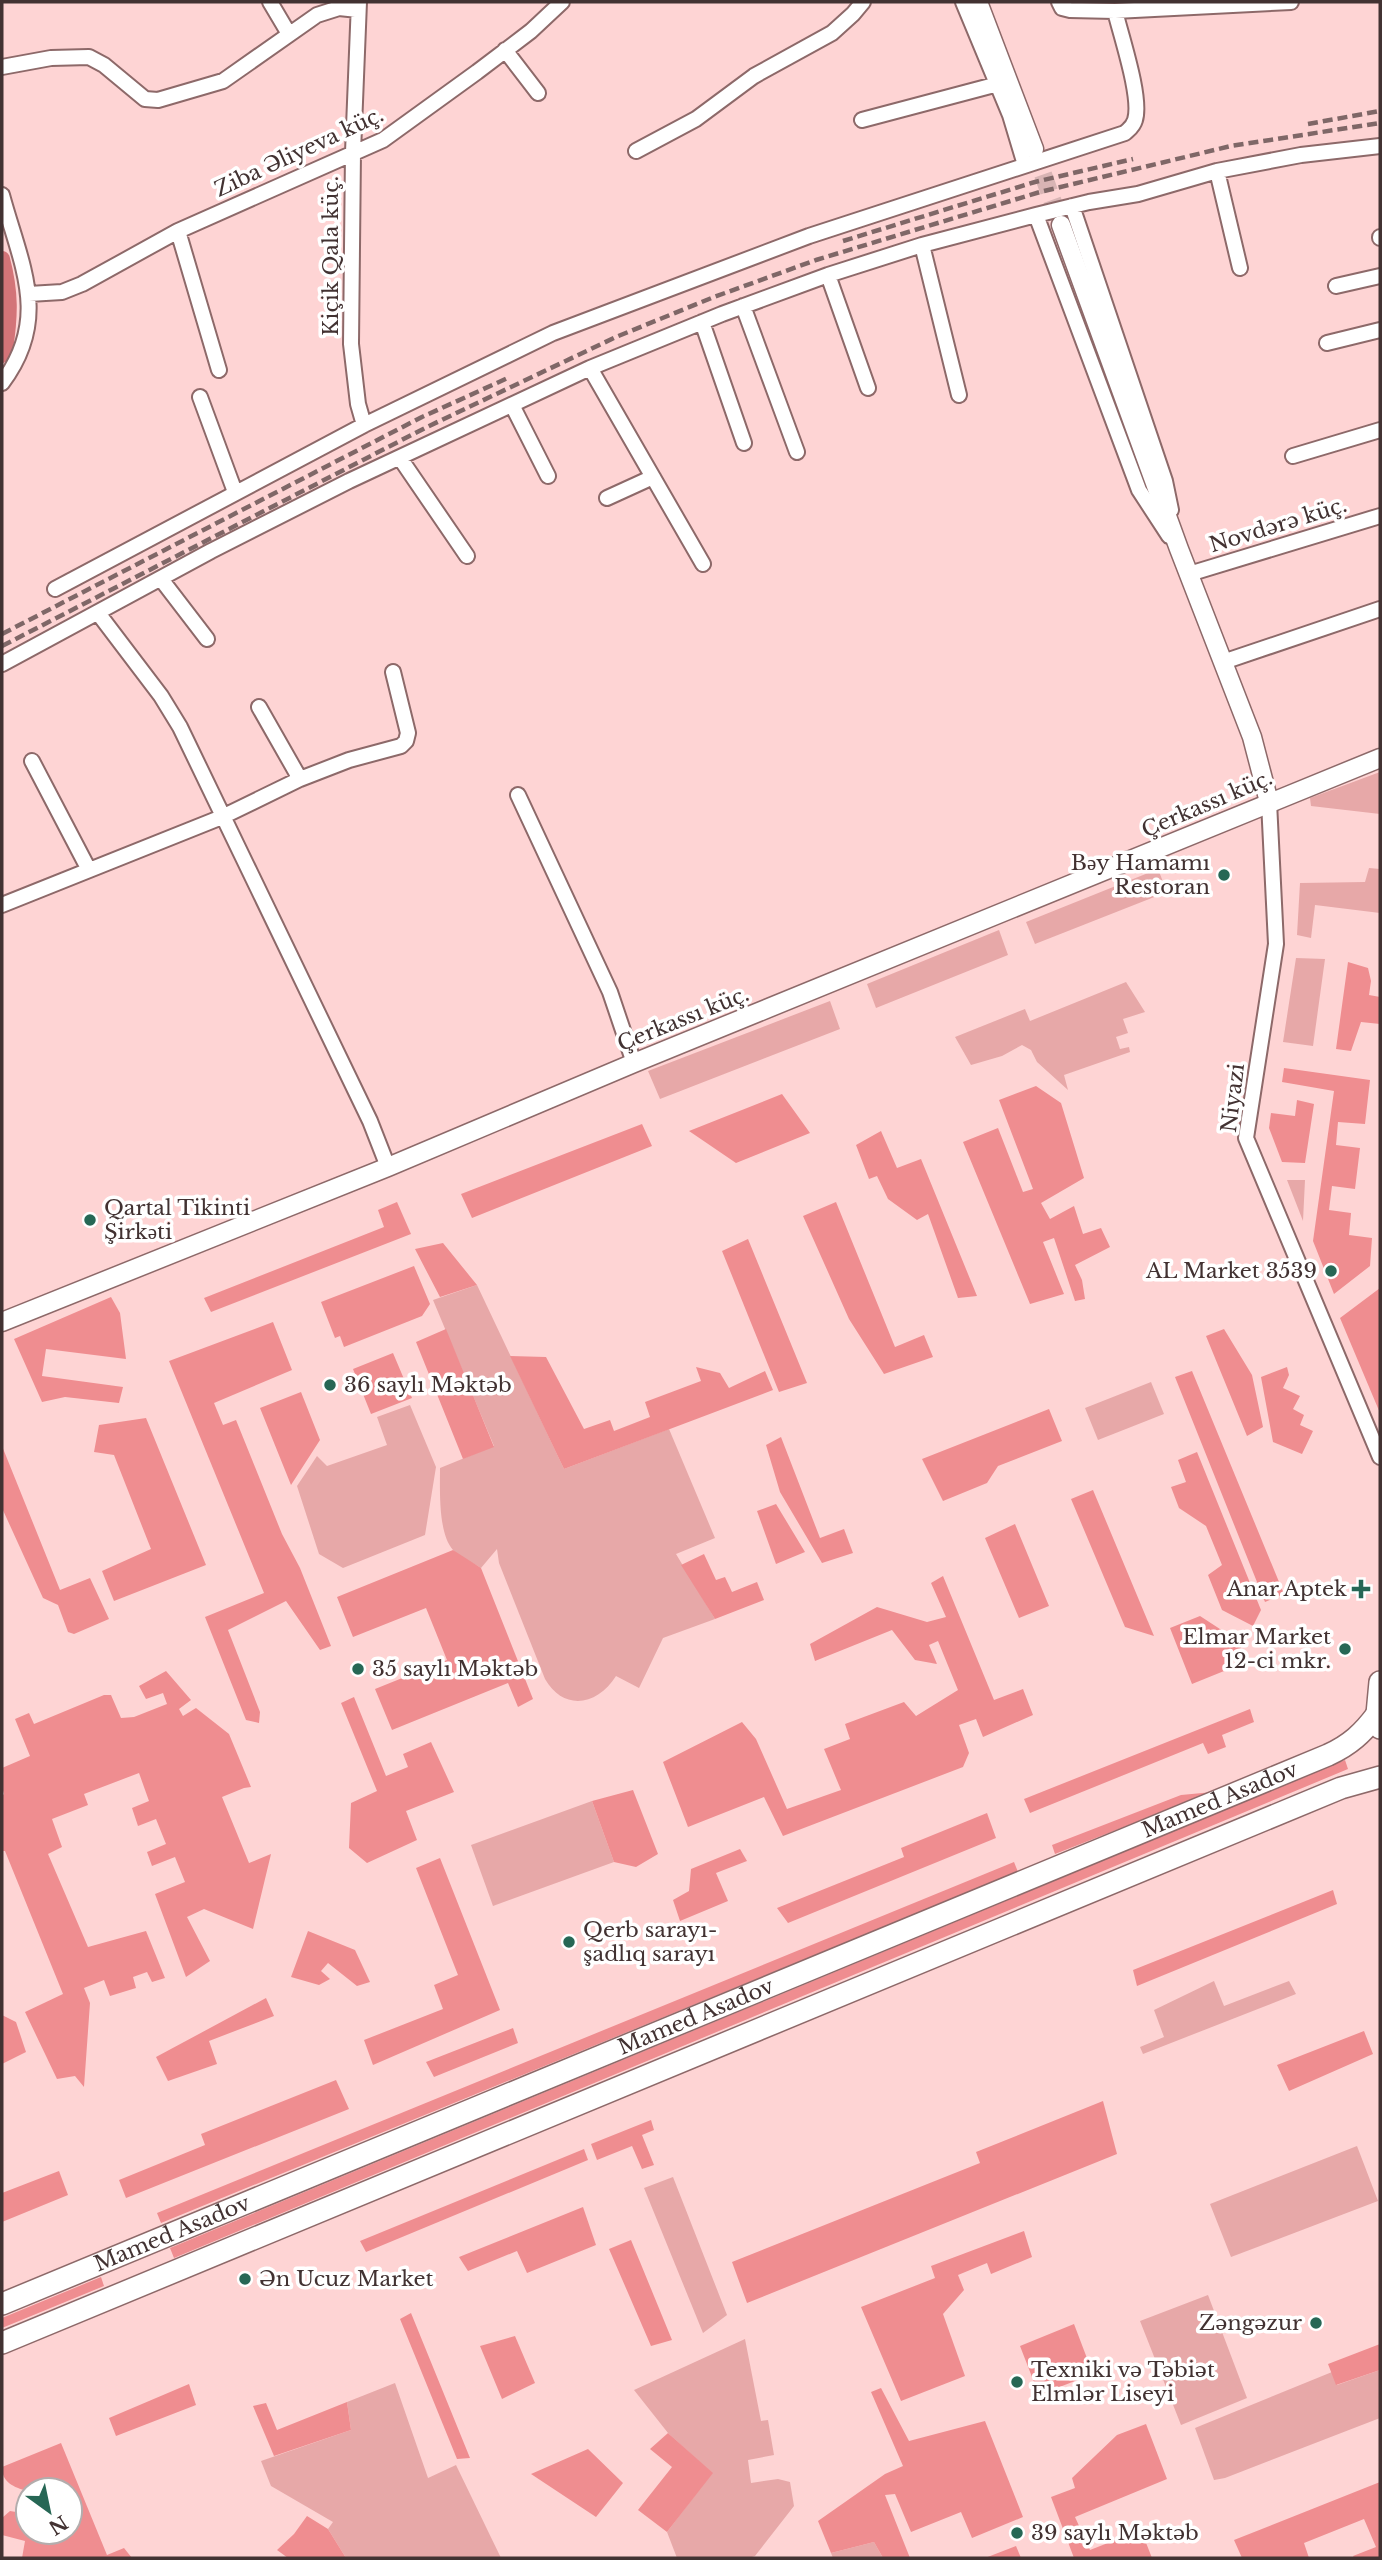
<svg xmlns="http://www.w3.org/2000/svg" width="1382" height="2560" viewBox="0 0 1382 2560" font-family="'Libre Baskerville',serif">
<rect width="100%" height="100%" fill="#fed4d4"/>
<path fill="#e7a8a8" d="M1380 772V814L1311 806 1310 798Z
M1369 868 1380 869V913L1315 905 1311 938 1297 935 1300 883 1365 882Z
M1158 869 1167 892 1035 944 1026 922Z
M999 930 1008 955 876 1008 867 984Z
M1296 958 1325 959 1313 1046 1283 1042Z
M1126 982 1145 1012 1123 1019 1128 1033 1116 1037 1120 1049 1129 1047 1130 1052 1064 1075 1068 1090 1037 1062 1031 1050 1022 1045 1002 1056 971 1065 955 1037 1025 1009 1030 1021Z
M830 1001 840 1029 660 1099 648 1071Z
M1287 1180H1305L1303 1221Z
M477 1285 564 1469 669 1429 715 1538 676 1554 715 1619 663 1638 639 1688 616 1676C598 1705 564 1712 545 1679L499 1563 497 1549 481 1568C473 1563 459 1557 453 1550 438 1533 440 1490 440 1468L494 1446 433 1300Z
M1151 1382 1164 1414 1098 1440 1085 1408Z
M410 1405 436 1467 425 1535 343 1568 319 1554 297 1486 317 1456 327 1466 387 1445 377 1417Z
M592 1801 614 1862 493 1906 471 1845Z
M1214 1981 1224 2006 1289 1981 1296 1994 1143 2054 1140 2047 1164 2037 1154 2010Z
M1357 2146 1378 2201 1231 2257 1210 2204Z
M673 2177 727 2315 703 2333 644 2188Z
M1208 2295 1247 2398 1181 2425 1140 2321Z
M745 2339 761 2421 768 2420 774 2455 748 2460 751 2483 778 2479 790 2482 794 2506 755 2556 749 2558H677L667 2532 712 2473 668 2433 634 2390Z
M1380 2370V2418L1225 2478 1214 2480 1195 2428 1332 2372 1337 2385Z
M395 2383 428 2478 456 2465 501 2558H346L328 2529 333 2522 271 2486 261 2461 351 2430 347 2402Z
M874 2542 883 2558H833L831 2553Z"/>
<path fill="#ef8d90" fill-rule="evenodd" d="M1348 962 1368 968 1371 981 1369 995 1380 997V1024L1361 1022 1351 1051 1336 1049Z
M1284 1068 1370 1080 1365 1124 1338 1122 1336 1145 1360 1148 1355 1189 1332 1186 1329 1210 1351 1213 1349 1235 1372 1238 1370 1266 1334 1294 1313 1241 1334 1091 1282 1082Z
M1036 1086 1061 1103 1084 1178 1041 1203 1050 1219 1074 1206 1083 1234 1101 1228 1110 1247 1075 1265 1082 1280 1085 1299 1075 1301 1054 1238 1043 1242 1064 1294 1030 1304 963 1142 998 1128 1023 1192 1033 1189 999 1100Z
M782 1094 810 1133 736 1163 689 1131Z
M1297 1100 1314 1104 1305 1163 1282 1162 1269 1128 1271 1113 1295 1116Z
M642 1124 652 1146 472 1218 461 1194Z
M881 1131 897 1168 921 1159 977 1296 958 1298 928 1214 917 1220 888 1199 877 1176 869 1179 856 1145Z
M397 1202 411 1234 211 1312 204 1298 384 1227 378 1210Z
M836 1202 895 1347 924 1335 933 1357 884 1374 849 1319 803 1216Z
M748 1239 807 1383 779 1392 722 1251Z
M443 1243 477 1285 440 1297 415 1249Z
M414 1266 430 1304 422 1316 344 1347 340 1336 335 1338 321 1302Z
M1380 1288V1413L1340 1318Z
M111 1297 120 1313 126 1359 46 1349 42 1376 123 1387 119 1403 65 1397 42 1402 14 1339Z
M273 1322 292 1370 214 1403 223 1425 236 1420 282 1534 300 1568 331 1646 320 1650 286 1601 228 1630 260 1712 259 1723 246 1720 205 1617 264 1593 169 1361Z
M446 1329 494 1447 463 1459 416 1342Z
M1224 1329 1252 1375 1263 1427 1247 1436 1206 1336Z
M393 1353 412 1398 371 1414 353 1369Z
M510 1356 546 1357 584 1429 610 1420 614 1431 650 1417 645 1402 701 1381 696 1367 720 1373 729 1388 765 1371 773 1390 564 1469Z
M1287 1367 1289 1375 1283 1388 1300 1396 1293 1409 1304 1415 1300 1425 1313 1431 1302 1454 1273 1442 1261 1377Z
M1192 1371 1284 1594 1265 1602 1175 1377Z
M301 1392 320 1440 291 1485 260 1408Z
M1049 1409 1062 1441 998 1466 987 1483 943 1501 922 1459Z
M146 1418 206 1565 114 1601 102 1571 151 1549 114 1455 94 1452 99 1425Z
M781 1437 820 1538 844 1529 853 1553 822 1563 780 1492 766 1445Z
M2 1446 60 1590 90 1578 109 1619 74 1634 68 1632 58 1605 43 1598 2 1508Z
M1197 1452 1261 1610 1253 1626 1222 1610 1208 1575 1222 1565 1206 1526 1179 1508 1171 1487 1186 1482 1178 1460Z
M1093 1490 1154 1636 1125 1627 1071 1499Z
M776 1504 805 1552 776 1564 757 1511Z
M1015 1524 1049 1606 1019 1618 985 1538Z
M453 1550 481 1568 533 1699 518 1707 508 1683 392 1730 375 1689 447 1660 426 1608 353 1637 337 1597Z
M704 1554 716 1580 725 1577 732 1592 757 1582 764 1600 715 1619 681 1565Z
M943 1576 994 1700 1023 1689 1033 1715 983 1737 976 1719 959 1725 969 1753 963 1767 783 1836 764 1797 688 1827 663 1762 742 1722 756 1739 787 1809 841 1790 824 1749 850 1739 845 1724 904 1702 916 1716 958 1690 938 1641 929 1645 937 1664 915 1660 892 1630 815 1661 810 1644 877 1607 927 1622 946 1617 931 1583Z
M1200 1616 1243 1644 1229 1669 1192 1684 1170 1628Z
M166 1671 191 1700 179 1709 183 1716 196 1708 229 1734 251 1787 244 1788 222 1797 249 1863 271 1854 253 1929 204 1909 187 1917 210 1961 186 1977 155 1894 185 1882 175 1857 152 1866 147 1852 166 1844 156 1819 138 1826 132 1808 149 1801 139 1773 84 1794 88 1805 52 1819 62 1847 48 1854 88 1947 146 1931 165 1978 152 1982 147 1972 133 1977 136 1988 110 1996 104 1980 84 1988 90 2003 84 2087 75 2076 57 2079 25 2012 63 1994 5 1851H2V1796L4 1794 2 1787V1768L30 1756 15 1719 29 1713 34 1724 104 1695H111L121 1718 134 1717 167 1704 163 1693 146 1699 139 1686Z
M354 1697 386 1776 408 1767 403 1754 431 1742 454 1792 406 1811 417 1840 367 1863 349 1848 351 1803 377 1791 341 1703Z
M1250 1709 1254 1722 1222 1735 1226 1747 1208 1754 1203 1743 1030 1813 1024 1799Z
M1345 1760 1348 1769 174 2258 170 2248Z
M633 1790 658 1854 636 1867 614 1862 592 1801Z
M1213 1792 1055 1854 1052 1845 1181 1795Z
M987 1813 996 1838 788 1923 777 1908 904 1857 901 1848Z
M740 1849 747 1861 716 1873 728 1901 680 1921 673 1900 689 1891 691 1869Z
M440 1858 500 2010 373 2065 364 2040 443 2009 434 1985 458 1975 416 1868Z
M1014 1862 1018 1872 161 2223 157 2213Z
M1333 1890 1337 1904 1137 1986 1133 1970Z
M308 1931 355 1950 370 1982 357 1986 328 1963 321 1971 330 1979 319 1985 291 1977Z
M266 1998 274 2016 209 2041 217 2064 168 2081 156 2057Z
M2 2015 16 2022 26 2052 2 2064Z
M513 2028 518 2043 434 2077 426 2062Z
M1364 2031 1373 2054 1289 2091 1277 2065Z
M336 2080 349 2109 126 2198 119 2180 205 2145 201 2134Z
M1103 2101 1117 2154 747 2303 732 2262 980 2163 976 2152Z
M651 2120 654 2130 642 2135 654 2165 642 2169 632 2146 597 2160 591 2144Z
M584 2149 588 2160 366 2252 360 2241Z
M59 2171 68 2195 2 2222V2193Z
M583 2207 596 2245 527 2273 517 2251 468 2271 459 2257Z
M1024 2231 1032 2257 991 2274 987 2263 958 2275 964 2290 943 2314 965 2376 901 2401 861 2307 935 2278 931 2266Z
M631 2240 672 2340 651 2346 609 2249Z
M101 2277 104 2286 2 2328V2318Z
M411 2313 470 2458 457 2459 400 2319Z
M1074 2324 1093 2374 1039 2395 1020 2346Z
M515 2336 535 2383 502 2399 480 2346Z
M1380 2344V2370L1336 2385 1328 2364Z
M189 2384 196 2405 116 2436 109 2418Z
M881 2388 909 2441 985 2421 1023 2517 972 2538 961 2512 911 2532 895 2494 885 2495 910 2558H883L874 2542 831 2553 818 2521 885 2474 903 2466 871 2392Z
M347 2402 351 2430 274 2456 253 2406 266 2403 277 2430Z
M1146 2424 1167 2479 1075 2517 1090 2550 1141 2530 1152 2558H1074L1051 2497 1075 2488 1072 2478 1117 2435Z
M668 2433 713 2473 667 2532 638 2510 672 2467 650 2449Z
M61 2443 107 2555 124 2548 132 2558H22L25 2541 2 2535V2518L10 2511 22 2513 27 2491C14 2487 2 2483 2 2467ZM28 2490H70V2532H28Z
M588 2449 623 2483 596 2517 531 2474Z
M1380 2482V2558H1354L1353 2556 1376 2547 1364 2519 1304 2543 1309 2558H1242L1234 2540Z
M307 2516 328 2529 346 2558H288L277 2550 294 2534Z
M1016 2546 1021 2558H985Z"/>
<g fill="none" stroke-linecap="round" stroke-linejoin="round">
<path stroke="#d37478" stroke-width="16" d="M2 259C11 293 10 316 5 350L2 355"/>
<path stroke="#d8b4b4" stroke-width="18" stroke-dasharray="18 9" stroke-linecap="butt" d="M1034 149 1061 225"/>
<g stroke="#8d6969" stroke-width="18">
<path id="minor" d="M270 2 289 34
M359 2 353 152 351 344 358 404 364 425
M963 2 1010 115 1025 165
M1059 2 1062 8 1070 10 1115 11 1291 2
M505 50 538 93
M2 67 51 58 89 57 104 65 145 99 158 100 223 81 317 15 339 8 358 10
M862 120 998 84
M636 151 696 119 754 76 832 33 853 14 863 2
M1217 171 1240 268
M2 195C21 265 51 318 2 383
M1072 206 1165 481 1171 510
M1036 215 1139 490 1169 536
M178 231 219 370
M1380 237V238
M922 245 959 395
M828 275 868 388
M1336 286 1380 276
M29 294 62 292 82 284 178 231 383 140 477 72 531 31 562 2
M743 306 797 452
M702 322 744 443
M1327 343 1380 330
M590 368 703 564
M200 397 235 492
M512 405 548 476
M1293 456 1380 430
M400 458 467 556
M607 498 653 477
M1189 574 1380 516
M161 579 207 639
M55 589 364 425 553 333 809 236 1125 133C1129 129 1133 127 1135 120 1142 98 1121 36 1115 11
M98 613 161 696 180 727 370 1121 388 1167
M1223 662 1380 609
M2 664 211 551 349 481 590 368 722 314 828 275 922 245 1036 215 1089 202 1138 194 1217 171 1301 155 1380 146
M259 707 300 779
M32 761 89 870
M518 795 610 992 634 1063
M1269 802 1276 944 1246 1138 1380 1457
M2 905 222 817 300 779 349 760 401 746 406 741 408 733 393 672"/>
</g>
<g stroke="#8d6969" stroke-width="21">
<path id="tertiary" d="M978 2 1034 149
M1061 225 1179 549 1252 737 1269 802
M2 1322 388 1167 634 1063 1380 758"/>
</g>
<g stroke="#8d6969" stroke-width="24">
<g id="primary">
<path d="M1380 1728 1377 1714 1380 1682"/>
<path id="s1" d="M2 2304 1328 1755C1350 1745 1363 1733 1377 1714"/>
<path d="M2 2343 1341 1788 1380 1777"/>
</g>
</g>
<use href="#minor" stroke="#fff" stroke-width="14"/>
<use href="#tertiary" stroke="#fff" stroke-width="18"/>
<use href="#primary" stroke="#fff" stroke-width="21"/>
<path stroke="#7f6767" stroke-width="4.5" stroke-dasharray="10 5" stroke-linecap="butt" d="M1308 124 1380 111
M843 241 1035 182 1133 159
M2 634 422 417 510 377
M2 646 427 427 616 337 714 297 816 260 1040 192 1231 146 1380 123"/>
</g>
<g fill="#276755" stroke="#fff" stroke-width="2.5">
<circle cx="1224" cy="875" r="7"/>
<circle cx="90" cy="1220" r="7"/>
<circle cx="1331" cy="1271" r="7"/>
<circle cx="330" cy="1385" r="7"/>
<path d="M1357.5 1578.5h7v7h7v7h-7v7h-7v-7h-7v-7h7z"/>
<circle cx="1345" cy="1649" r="7"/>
<circle cx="358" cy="1669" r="7"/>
<circle cx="569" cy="1942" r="7"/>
<circle cx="245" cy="2279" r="7"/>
<circle cx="1316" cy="2323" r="7"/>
<circle cx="1017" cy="2382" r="7"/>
<circle cx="1017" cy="2533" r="7"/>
</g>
<g text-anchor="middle" stroke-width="7" stroke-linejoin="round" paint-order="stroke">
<g font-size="21" fill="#423232" stroke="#fff">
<text transform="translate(299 152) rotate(-25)" y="7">Ziba Əliyeva küç.</text>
<text transform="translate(331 256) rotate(-90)" y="7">Kiçik Qala küç.</text>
<text transform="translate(1278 525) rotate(-17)" y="7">Novdərə küç.</text>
<text transform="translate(1207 804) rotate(-23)" y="7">Çerkassı küç.</text>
<text transform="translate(683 1019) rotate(-22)" y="7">Çerkassı küç.</text>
<text transform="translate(1233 1098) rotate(-83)" y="7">Niyazi</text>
<text dy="7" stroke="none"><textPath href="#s1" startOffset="1318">Mamed Asadov</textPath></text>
<text dy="7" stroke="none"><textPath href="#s1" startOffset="751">Mamed Asadov</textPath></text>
<text dy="7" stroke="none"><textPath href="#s1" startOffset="184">Mamed Asadov</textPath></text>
</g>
<g font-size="21" fill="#423232" stroke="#fff" text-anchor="start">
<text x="1210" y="870" text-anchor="end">Bәy Hamamı<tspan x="1210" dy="24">Restoran</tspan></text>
<text x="104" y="1215">Qartal Tikinti<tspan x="104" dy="24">Şirkәti</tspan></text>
<text x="1317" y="1278" text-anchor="end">AL Market 3539</text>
<text x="344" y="1392">36 saylı Məktəb</text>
<text x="1347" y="1596" text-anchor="end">Anar Aptek</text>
<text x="1331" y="1644" text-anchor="end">Elmar Market<tspan x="1331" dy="24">12-ci mkr.</tspan></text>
<text x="372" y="1676">35 saylı Məktəb</text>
<text x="583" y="1937">Qerb sarayı-<tspan x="583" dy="24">şadlıq sarayı</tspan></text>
<text x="259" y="2286">Ən Ucuz Market</text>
<text x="1302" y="2330" text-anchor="end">Zəngəzur</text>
<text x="1031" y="2377">Texniki və Təbiət<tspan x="1031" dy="24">Elmlər Liseyi</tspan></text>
<text x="1031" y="2540">39 saylı Məktəb</text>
</g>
</g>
<rect width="1382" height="2560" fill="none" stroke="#423232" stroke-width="7"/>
<g transform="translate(49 2511) rotate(147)"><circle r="33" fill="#ffffff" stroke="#b3adad" stroke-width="2"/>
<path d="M0-5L12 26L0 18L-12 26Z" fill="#276755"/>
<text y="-10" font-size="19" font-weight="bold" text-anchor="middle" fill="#423232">N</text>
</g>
</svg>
